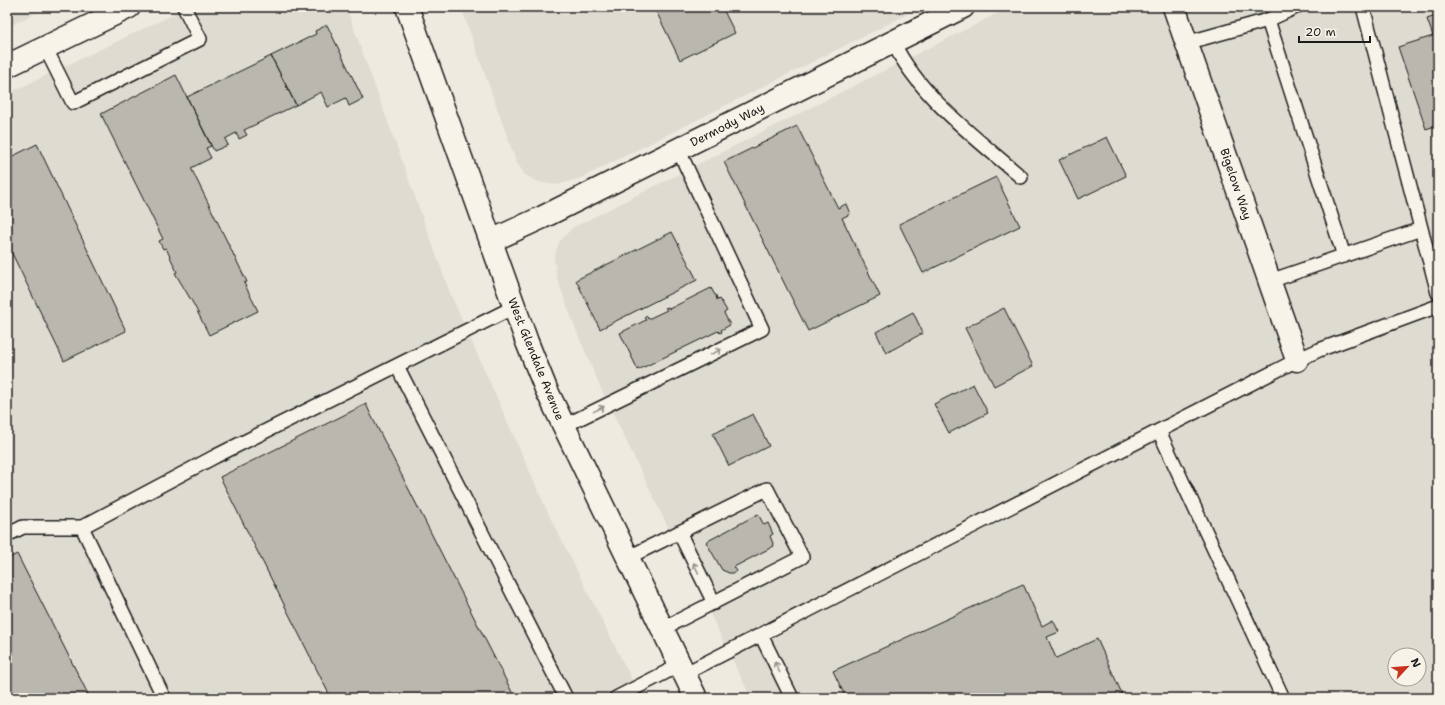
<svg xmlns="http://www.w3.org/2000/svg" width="1445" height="705" viewBox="0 0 1445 705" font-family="'Shantell Sans',sans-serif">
<rect width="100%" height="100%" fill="#eeeae0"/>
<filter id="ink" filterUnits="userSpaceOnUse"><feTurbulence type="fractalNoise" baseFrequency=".025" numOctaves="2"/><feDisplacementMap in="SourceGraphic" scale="8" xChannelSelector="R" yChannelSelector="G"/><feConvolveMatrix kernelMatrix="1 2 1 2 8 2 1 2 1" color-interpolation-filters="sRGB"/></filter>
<g filter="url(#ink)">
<path fill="#dedbd1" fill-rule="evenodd" d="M7 7H49L7 27Z
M189 7H346L450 293 549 515 641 698H7V94Z
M461 7H922L581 178 557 185 538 182 525 175 516 161Z
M1010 7H1438V698H751L601 389 576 330 557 278 554 258 559 242 572 228ZM1395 655H1419V679H1395Z"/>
<path fill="#bab7af" stroke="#1c1c1c" d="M654 7H722L735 33 680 60Z
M1438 15V125L1426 129 1398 47 1433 36 1427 19Z
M327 25 363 99 349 106 346 98 328 107 321 92 296 105 271 56 316 34 315 31Z
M271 56 296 105 244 130 247 135 239 139 236 133 225 139 228 145 214 151 187 97Z
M176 75 211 146 206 148 211 158 191 168 247 282 244 283 258 311 209 335 194 305 175 273 177 272 166 248 163 249 159 241 163 239 101 114Z
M797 126 838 208 846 204 850 214 842 218 880 296 808 331 724 162Z
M1107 137 1126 176 1078 199 1059 160Z
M37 144 126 331 64 361 7 243V159Z
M996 177 1020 226 923 273 899 224Z
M672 232 697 280 600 329 576 280Z
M711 288 715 295H716L717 300 720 299 727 311 724 313 730 325 721 330 722 332 720 333 718 331 638 370 620 333 646 320 644 318 647 316 648 319 667 310 665 308 668 307 669 309Z
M1004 308 1033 366 994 386 965 328Z
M913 312 923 333 886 353 876 332Z
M973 384 988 413 949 433 934 404Z
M366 404 371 415 515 698H331L220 477Z
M753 414 769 446 729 466 713 434Z
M758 514 764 525 768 523 773 534 770 536 774 546 734 567 737 571 735 573H729L722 570 706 542Z
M17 554 90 698H7V559Z
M1023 584 1042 626 1053 620 1059 632 1047 637 1056 658 1097 639 1124 698H846L833 671Z"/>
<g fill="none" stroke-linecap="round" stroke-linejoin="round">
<g stroke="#1c1c1c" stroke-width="16">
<path id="service" d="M1296 7 1268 20 1344 256
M1363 7 1438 293
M893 42C919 96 976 138 1021 177
M1186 43 1268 20
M45 47 73 103 200 39 184 7
M1270 281 1421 229
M397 366 566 698
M564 426 762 329 678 149
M1159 431 1283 698
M679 532 714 603
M7 535 23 527H82
M627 558 767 489 802 557 662 629
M761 635 792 698
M684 674 1297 360 1319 350 1438 306
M164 698 82 527 216 456 514 307
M616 698 680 665"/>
</g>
<g stroke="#1c1c1c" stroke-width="25">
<path id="minor" d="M1174 7 1297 360
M7 66 129 7
M491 241 543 217 963 7"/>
</g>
<g stroke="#1c1c1c" stroke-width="25">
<path id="secondary" d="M407 7 527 342 546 389 696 698"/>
</g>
<use href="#service" stroke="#f7f3e8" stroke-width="13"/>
<use href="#minor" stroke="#f7f3e8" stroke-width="22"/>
<use href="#secondary" stroke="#f7f3e8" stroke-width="22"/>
</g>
<defs><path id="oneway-shaft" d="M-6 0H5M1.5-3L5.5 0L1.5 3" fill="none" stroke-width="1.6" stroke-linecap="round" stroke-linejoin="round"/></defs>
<g stroke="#94928c">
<use href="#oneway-shaft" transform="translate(716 352) rotate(-26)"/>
<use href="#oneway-shaft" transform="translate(599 409) rotate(-26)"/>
<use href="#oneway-shaft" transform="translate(696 568) rotate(-116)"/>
<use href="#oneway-shaft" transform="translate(777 667) rotate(-116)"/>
</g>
</g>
<g text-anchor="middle" stroke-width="3" stroke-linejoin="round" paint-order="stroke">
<g font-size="12" fill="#1c1c1c" stroke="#f7f3e8">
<text transform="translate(727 125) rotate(-27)" y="4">Dermody Way</text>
<text transform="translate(1236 184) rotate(71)" y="4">Bigelow Way</text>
<text transform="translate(536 359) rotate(68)" y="4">West Glendale Avenue</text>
</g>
</g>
<rect width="1445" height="705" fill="none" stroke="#f7f3e8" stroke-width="24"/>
<rect x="12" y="12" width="1421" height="681" fill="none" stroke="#1c1c1c" stroke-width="1.5" filter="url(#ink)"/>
<g transform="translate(1407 667) rotate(64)"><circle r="19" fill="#f7f3e8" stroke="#9f9d96"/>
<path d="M0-3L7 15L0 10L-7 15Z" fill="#c8321e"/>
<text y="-6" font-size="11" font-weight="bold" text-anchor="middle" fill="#1c1c1c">N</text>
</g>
<path d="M1299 36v6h71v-6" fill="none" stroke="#1c1c1c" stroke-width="2"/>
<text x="1305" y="36" font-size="12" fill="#1c1c1c" stroke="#f7f3e8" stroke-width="3" paint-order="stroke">20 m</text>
</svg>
